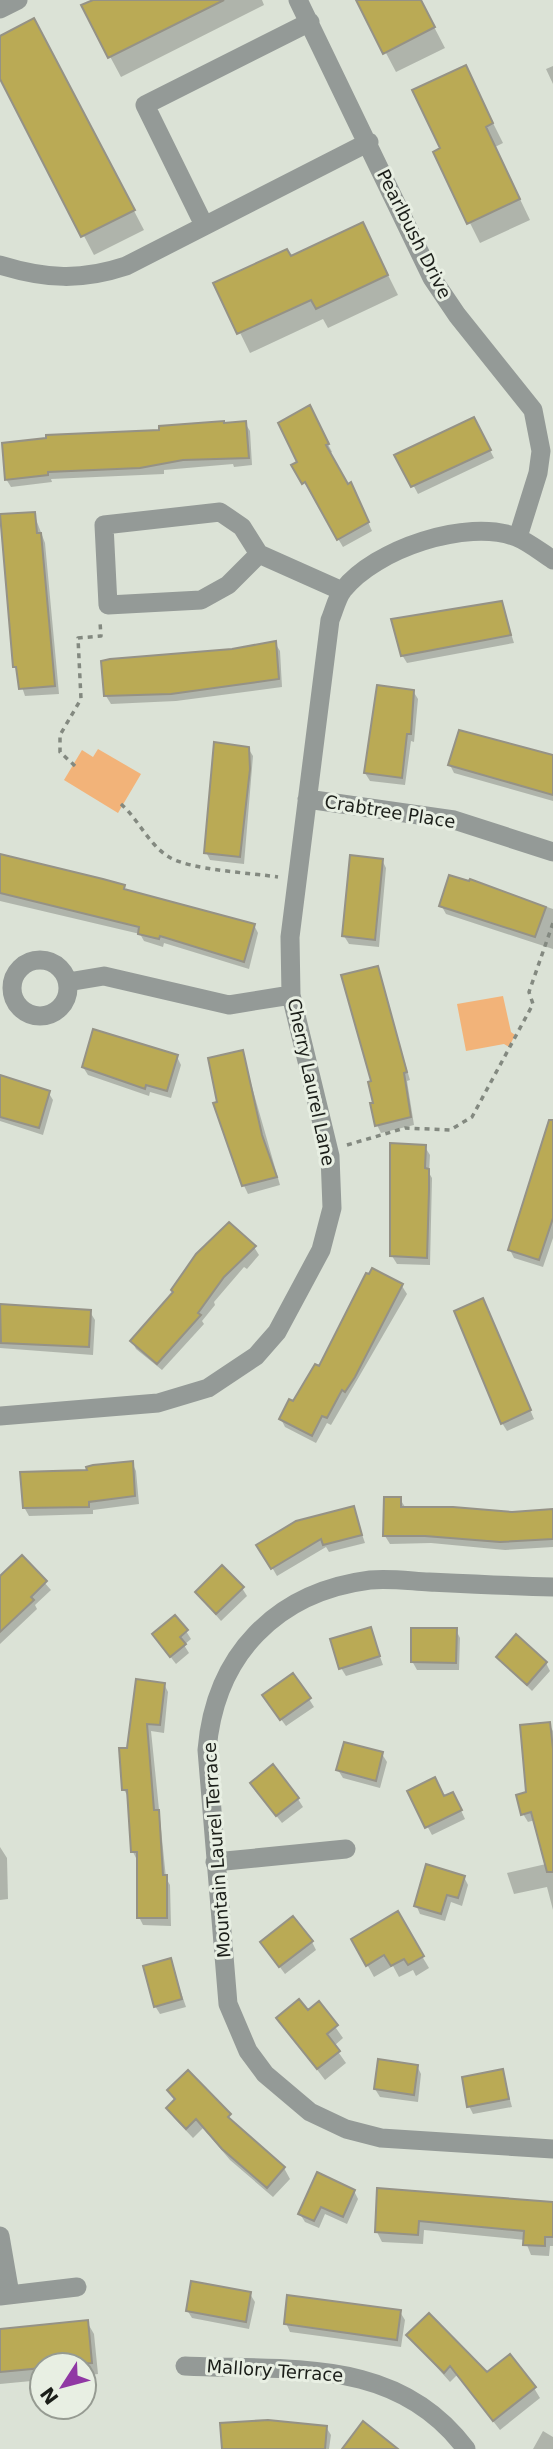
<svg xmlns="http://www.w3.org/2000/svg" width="553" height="2449" viewBox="0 0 553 2449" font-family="'DejaVu Sans',sans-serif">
<rect width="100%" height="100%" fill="#dbe2d6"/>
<path fill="#f2b379" d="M98 749 141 774 118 813 64 780 82 750 93 757Z
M503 996 511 1032 515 1035 509 1047 504 1044 466 1051 457 1004Z"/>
<path fill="#0003" d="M95 0H262L264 5 121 77 83 6Z
M358 0H420L445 48 396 72Z
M0 38 44 39 144 230 94 255 0 76Z
M553 66V84L546 69Z
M465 67 503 143 495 147 530 220 480 243 435 153 442 149Z
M363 225 398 295 328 328 323 319 250 353 216 284 291 258Z
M313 415 332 452 329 454 347 486 355 492 372 531 343 547 294 465 299 462Z
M474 419 494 458 418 494 397 455Z
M245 423 250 431 252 465 234 467 233 464 164 470V474L51 479 52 482 11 487 6 479 111 436Z
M34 514 45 543 59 694 25 696 15 666Z
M501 602 514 643 407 663 402 655Z
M275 643 280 651 282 687 176 701 111 704 106 696 233 650Z
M413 691 418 699 414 742 411 741 405 785 370 781 365 773Z
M248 748 253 756 244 864 210 860 206 852Z
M553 756V801L454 773 450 765Z
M0 857 124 887 126 891 254 925 258 933 249 969 164 943 163 947 144 941 140 934 0 901Z
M382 860 386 868 379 947 349 944 344 936Z
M489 887 553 909V949L446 914 441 905Z
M377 968 410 1080 407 1081 414 1125 381 1133 377 1125 373 1082Z
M242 1052 280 1185 248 1194 234 1165 215 1104 219 1103Z
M177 1057 181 1065 171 1098 150 1092 149 1096 88 1075 83 1067Z
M0 1076 48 1092 53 1100 43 1135 0 1121Z
M553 1120V1238L543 1267 514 1258 510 1250Z
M425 1147 430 1155 429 1173 432 1178 430 1265 397 1264 392 1256Z
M254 1247 259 1255 247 1269 244 1267 214 1302 215 1305 202 1321 204 1324 162 1370 136 1349 132 1341Z
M402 1286 407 1294 331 1425 327 1423 316 1443 285 1427 281 1419 320 1368Z
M0 1304 90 1312 95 1320 93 1355 0 1348Z
M487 1308 534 1419 507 1431 502 1423Z
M132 1463 136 1471 139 1504 93 1510V1514L29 1516 24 1507 89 1472Z
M400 1499 405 1507 512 1513 553 1511V1547L505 1550 431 1543 390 1544 385 1536Z
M353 1508 365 1543 329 1552 326 1547 277 1576 259 1545Z
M22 1557 51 1590 35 1605 37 1609 0 1644V1585Z
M242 1588 247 1596 221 1621 197 1593Z
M370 1629 383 1665 346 1676 341 1668Z
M456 1630 460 1638 459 1670H417L412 1661Z
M186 1631 191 1639 184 1645 189 1653 176 1664 159 1642Z
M498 1657 546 1663 550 1671 532 1691Z
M164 1684 168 1692 164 1733 151 1731 166 1878 170 1885 171 1926 143 1925 139 1917 137 1860 133 1852 129 1798 124 1790 129 1749Z
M309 1699 314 1707 286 1726 269 1703Z
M549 1724 553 1731V1910L547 1887 514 1894 507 1873 546 1864 535 1820 528 1822 523 1814Z
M382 1754 387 1762 380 1788 343 1778 338 1770Z
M257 1791 298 1799 303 1807 282 1823Z
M409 1792 457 1802 465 1819 432 1835Z
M0 1847 7 1858 8 1899 0 1900Z
M464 1877 468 1885 462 1906 451 1902 445 1921 420 1914 416 1905Z
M397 1914 429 1968 416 1976 413 1970 399 1977 393 1966 374 1977 353 1939Z
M312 1942 316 1950 285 1974 262 1943Z
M170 1960 186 2007 160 2014 155 2006Z
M319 2004 343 2038 334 2046 346 2063 325 2080 278 2018 308 2012Z
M417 2066 421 2074 418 2102 380 2097 375 2089Z
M502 2071 512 2107 473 2114 469 2106Z
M188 2072 236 2126 284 2168 290 2179 273 2197 230 2160 203 2128 193 2138 174 2118 168 2108 175 2101 169 2091Z
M379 2190 553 2204V2246H550L549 2256 531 2255 525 2240 424 2230 423 2244 382 2242 377 2232Z
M354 2191 358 2199 347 2224 325 2214 319 2228 305 2222 300 2214Z
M250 2294 255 2302 249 2329 192 2318 187 2310Z
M400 2312 405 2320 401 2347 290 2332 286 2323Z
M87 2322 94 2334 98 2374 84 2376V2365H42V2380L0 2384V2331Z
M408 2335 487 2375 534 2388 540 2398 500 2430 457 2375 450 2382Z
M326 2427 331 2435 329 2449H223Z
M543 2431 553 2437V2449H533Z"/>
<path fill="#baaa55" stroke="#959286" stroke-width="2" d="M93 0H224L108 58 81 5Z
M356 0H421L435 27 383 54Z
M34 18 135 210 81 237 0 79V36Z
M466 65 493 123 486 127 520 199 467 224 433 152 440 148 412 90Z
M363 222 388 275 316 309 311 300 237 334 213 283 287 249 291 256Z
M310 405 329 444 326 445 348 484 351 482 369 522 337 540 305 482 302 484 291 465 297 462 278 423Z
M474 417 491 450 411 487 394 455Z
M224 421V423L246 421 249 458 183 460 140 468 48 472V475L5 480 2 443 46 438V435L159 430V426Z
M35 512 37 533H41L55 686 19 689 16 667H13L0 514Z
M502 601 511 635 401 656 391 619Z
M276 641 279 679 171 694 104 696 101 661 110 659 232 649Z
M377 685 414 690 411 734H407L402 778 364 773Z
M459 730 553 755V795L448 765Z
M214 742 249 747 250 769 240 857 204 853Z
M0 854 103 879 125 885 124 889 255 924 244 962 160 936 159 939 138 934 139 927 0 893Z
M350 855 383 859 375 940 342 936Z
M449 875 469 881 470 879 546 907 535 937 439 906Z
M378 966 407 1072 404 1073 411 1117 375 1126 370 1103H373L368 1082 371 1081 341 975Z
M93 1029 178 1055 167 1091 146 1085 145 1089 82 1067Z
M243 1050 262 1135 277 1177 242 1186 213 1103 217 1102 208 1058Z
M0 1075 50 1091 39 1128 0 1117Z
M549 1120H553V1218L539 1260 508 1250Z
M390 1143 426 1145 425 1168 429 1169V1190L427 1258 390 1256Z
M229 1222 256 1246 224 1277 198 1313 201 1315 157 1364 130 1341 173 1292 171 1290 196 1254Z
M372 1268 403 1284 355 1377 345 1392 342 1390 327 1418 322 1416 312 1436 279 1419 289 1399 293 1401 315 1364 319 1366 366 1273 369 1274Z
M483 1298 531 1410 501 1424 454 1311Z
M0 1304 91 1310 89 1347 1 1343Z
M133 1461 135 1496 89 1502V1507L23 1508 20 1472 87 1470 86 1467 93 1465Z
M384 1497H401V1507H453L512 1512 553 1509V1539L500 1542 425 1536H383Z
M354 1506 362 1535 323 1545 321 1539 271 1569 256 1545 296 1521Z
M22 1555 47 1581 31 1597 34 1600 0 1632V1576Z
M222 1565 244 1587 216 1614 195 1592Z
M175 1615 188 1630 180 1637 186 1644 170 1657 152 1634Z
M371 1627 380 1656 339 1669 330 1639Z
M411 1628H457L456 1663 411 1662Z
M516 1634 547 1662 527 1685 496 1657Z
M293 1673 311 1698 280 1720 262 1695Z
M136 1679 165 1683 160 1725 147 1724 154 1810H159L163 1875H167V1918H137V1852H131L127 1790H122L119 1748H127Z
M550 1722 553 1749V1872H547L531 1812 521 1815 516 1795 526 1792 520 1725Z
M344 1742 383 1752 376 1781 336 1770Z
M273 1764 299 1798 276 1816 250 1783Z
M435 1777 444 1796 453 1792 462 1810 425 1828 407 1791Z
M426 1864 465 1876 458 1898 447 1895 441 1914 414 1906Z
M398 1911 424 1956 408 1965 404 1959 391 1966 384 1955 366 1966 351 1939Z
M293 1916 313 1941 279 1967 260 1942Z
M171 1958 182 1999 154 2007 143 1966Z
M299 1999 308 2010 319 2001 338 2025 327 2034 340 2051 317 2069 276 2018Z
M378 2059 418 2065 414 2095 374 2089Z
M503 2069 509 2099 467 2107 462 2077Z
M188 2070 231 2114 228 2117 285 2167 267 2188 222 2149 196 2119 186 2129 166 2108 175 2099 167 2090Z
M317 2172 355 2190 343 2217 321 2207 314 2221 298 2214Z
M377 2188 553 2202V2237H545V2246L523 2245 524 2231 419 2221 418 2235 375 2232Z
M191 2281 251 2292 246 2322 186 2311Z
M287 2295 401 2310 397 2340 284 2324Z
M429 2313 487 2372 510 2354 536 2387 493 2421 450 2366 444 2373 406 2335Z
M88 2320 92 2363 42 2365V2368L0 2372V2329Z
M268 2420 327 2426 325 2449H222L220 2423Z
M363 2421 398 2449H342Z"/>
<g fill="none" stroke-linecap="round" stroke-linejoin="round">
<path stroke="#838980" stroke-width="3.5" stroke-dasharray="5 5" stroke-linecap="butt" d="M75 766 60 752V735L81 699 78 638 101 636 100 622
M121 804C139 820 148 844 169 857 190 870 252 873 278 877
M347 1145 405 1128 450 1130 472 1117 533 1004 529 992 553 923"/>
<path stroke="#949a97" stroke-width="19" d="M298 0 432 278 457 315 533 410 541 451 538 473 518 537
M0 9 18 0
M204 225 145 105 310 22
M0 265C46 279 81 281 126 266L369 142
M259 554 228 585 201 600 108 605 104 525 220 512 242 527 259 554 342 591
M307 799 454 820 553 852
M12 988a28 28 0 1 1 56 0a28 28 0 1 1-56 0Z
M68 982 104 976 229 1005 291 995
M0 1416 158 1403 208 1388 256 1356 277 1332 321 1250 332 1208 330 1156 291 995 290 937 330 620C334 611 337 597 343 590 375 549 467 518 516 537 529 542 542 553 553 560
M553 1587C512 1586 471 1584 429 1582 410 1581 389 1578 370 1580 276 1592 215 1655 207 1750L228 2004 248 2051 265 2074 310 2112 346 2129 381 2138 553 2149
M215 1862 346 1849
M0 2236 10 2294
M0 2296 77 2287
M185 2366C289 2371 397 2356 466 2449"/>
</g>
<g text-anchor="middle" stroke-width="6" stroke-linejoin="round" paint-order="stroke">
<g font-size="18" fill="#1b1e19" stroke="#e8efe3">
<text transform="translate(414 234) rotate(63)" y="6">Pearlbush Drive</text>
<text transform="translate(390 812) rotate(9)" y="6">Crabtree Place</text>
<text transform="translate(311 1082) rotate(78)" y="6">Cherry Laurel Lane</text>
<text transform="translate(217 1850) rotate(-94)" y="6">Mountain Laurel Terrace</text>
<text transform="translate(275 2371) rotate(4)" y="6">Mallory Terrace</text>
</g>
</g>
<g transform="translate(63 2386) rotate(234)"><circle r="33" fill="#e8efe3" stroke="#969b92" stroke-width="2"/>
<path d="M0-5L12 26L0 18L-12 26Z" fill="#9038a4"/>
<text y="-10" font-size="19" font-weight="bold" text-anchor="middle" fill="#1b1e19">N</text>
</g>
</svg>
